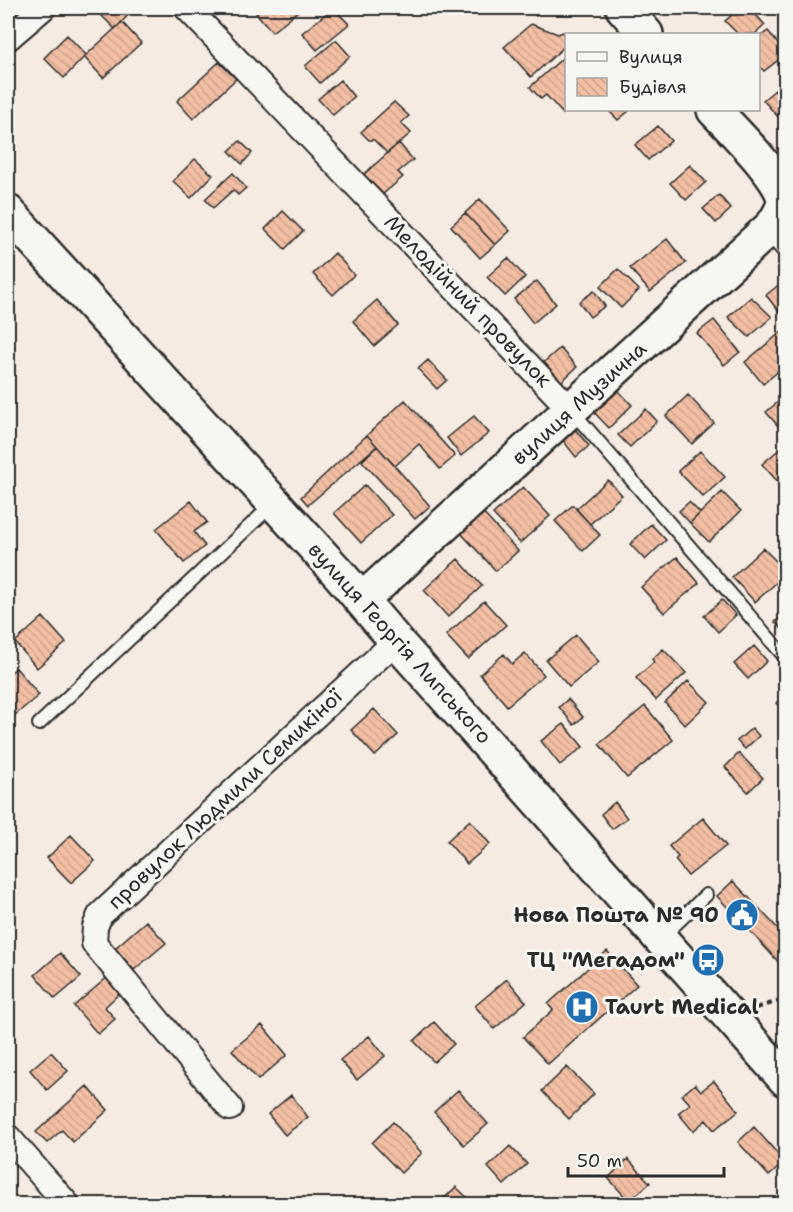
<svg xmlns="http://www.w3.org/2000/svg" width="793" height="1212" viewBox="0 0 793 1212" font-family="'Shantell Sans',sans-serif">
<defs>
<pattern id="building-back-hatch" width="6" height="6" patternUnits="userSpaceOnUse" patternTransform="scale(1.5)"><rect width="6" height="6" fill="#f3bfa4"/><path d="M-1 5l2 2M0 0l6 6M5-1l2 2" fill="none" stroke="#d0a48d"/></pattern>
</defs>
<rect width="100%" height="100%" fill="#f5ebe2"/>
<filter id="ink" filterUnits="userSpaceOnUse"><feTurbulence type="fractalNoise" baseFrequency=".0167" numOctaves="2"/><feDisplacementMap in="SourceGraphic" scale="12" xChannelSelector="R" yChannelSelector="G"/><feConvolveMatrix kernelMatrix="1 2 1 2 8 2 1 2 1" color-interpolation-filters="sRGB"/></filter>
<g filter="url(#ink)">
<path fill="url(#building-back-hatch)" stroke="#2b2b2b" stroke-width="1.5" d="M105 8H135L115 29 100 14Z
M264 8H302L272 32 256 13Z
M333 8 349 24 317 50 302 33Z
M528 8H545L536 16Z
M740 8H750L765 25 755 34H738L725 21Z
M122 22 141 43 103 78 84 57Z
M531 24 558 34 563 32 566 36V45L531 77 504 47Z
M768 31 786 54 764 71 758 65V38Z
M67 35 86 55 64 78 44 58Z
M336 40 350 56 320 83 305 66Z
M566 55V110H568L563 114 546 95 541 99 530 87Z
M219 62 236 79 193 119 177 101Z
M340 80 354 97 333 115 318 99Z
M786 81V114L780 119 763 100Z
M394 102 409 116 401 123 411 133 387 153 374 140H369L361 132Z
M608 110H630L618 120Z
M658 126 671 141 648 160 635 145Z
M240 141 252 153 242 164 229 151Z
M399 143 413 160 398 172 403 177 383 194 363 175Z
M195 159 213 175 191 198 173 181Z
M690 165 706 182 686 200 670 183Z
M233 173 246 188 238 195 233 190 213 208 205 199Z
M719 195 731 209 716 223 703 209Z
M480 199 510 231 495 245 465 213Z
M283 211 303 231 285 249 265 229Z
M465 213 495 245 480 258 451 226Z
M667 239 686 263 650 292 630 268Z
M335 253 354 275 333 295 313 274Z
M508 258 525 277 505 296 487 277Z
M618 269 639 290 621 308 600 287Z
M786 279V308L780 313 766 295Z
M537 281 556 304 533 323 514 299Z
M594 291 605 306 590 317 579 302Z
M751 297 772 317 749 337 728 317Z
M377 300 398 325 374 346 353 321Z
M714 320 740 352 724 365 697 333Z
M786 328V365L763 384 745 362Z
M560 348 577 367 561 382 544 362Z
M428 360 447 380 437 389 418 369Z
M616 388 632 405 609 428 592 410Z
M688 395 714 423 692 444 666 416Z
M786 395V435L766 412Z
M405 400 455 456 440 469 419 444 395 466 367 435Z
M646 409 657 421 630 447 618 435Z
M474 416 489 433 461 456 447 438Z
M574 428 589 446 576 457 561 438Z
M367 435 377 446 308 505 301 497Z
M377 446 430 506 415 519 362 461Z
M782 447 786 452V491L762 464Z
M700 451 725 477 703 497 678 471Z
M608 480 622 495 590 524 576 509Z
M365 485 392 515 361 543 334 513Z
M523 487 550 516 520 543 493 514Z
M722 492 741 511 709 542 690 523Z
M191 501 207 522 194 532 205 546 184 563 156 529Z
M689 502 700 513 690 523 679 511Z
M573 505 600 535 583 551 555 521Z
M480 510 518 551 496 571 458 530Z
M651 524 666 540 645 560 630 544Z
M763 548 786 571V574L755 602 732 577Z
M677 557 699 583 664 613 641 587Z
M458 559 482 586 448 617 424 590Z
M722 600 736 615 718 632 704 616Z
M484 601 506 625 468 659 446 635Z
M786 613V633L775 622Z
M43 617 66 643 37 668 15 642Z
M576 635 599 662 569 687 546 660Z
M754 646 767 661 748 679 734 664Z
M663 649 686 673 656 700 636 678 654 662 652 659Z
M525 653 544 675 507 706 480 674 504 654 512 664Z
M16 668 39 695 8 721V675Z
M688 681 709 702 685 725 665 703Z
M786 694V711L785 712 776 703Z
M568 699 583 717 574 725 559 707Z
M645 706 673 740 627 778 599 744Z
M374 709 398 735 375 756 351 730Z
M564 724 583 747 560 765 541 741Z
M752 728 759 736 745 749 737 741Z
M739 753 763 778 748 792 725 767Z
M615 802 627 818 612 829 601 814Z
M703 818 726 846 688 876 675 860 678 857 669 846Z
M470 820 490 844 467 864 447 841Z
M71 835 95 861 71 883 47 858Z
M733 881 786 937V970L717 896Z
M146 921 166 943 134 970 115 948Z
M607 951 637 985 548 1064 523 1037 553 1010 548 1004Z
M60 953 81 977 55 999 35 975Z
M110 975 123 990 105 1007 115 1019 98 1034 74 1006Z
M507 979 526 1002 494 1029 475 1006Z
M434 1022 454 1044 434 1062 414 1041Z
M262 1025 287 1055 258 1080 232 1050Z
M369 1036 385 1056 357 1080 340 1060Z
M51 1052 68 1071 47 1090 30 1070Z
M567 1067 594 1094 569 1119 542 1091Z
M714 1081 738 1111 714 1130 706 1120 693 1131 678 1113 690 1104 682 1095 695 1084 701 1091Z
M87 1086 108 1110 73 1142 62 1130 47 1143 36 1132Z
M458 1090 488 1124 464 1145 434 1112Z
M291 1095 308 1117 285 1135 268 1114Z
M393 1122 422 1153 401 1173 372 1143Z
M754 1127 785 1162 769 1176 738 1142Z
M510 1146 527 1164 504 1185 488 1167Z
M628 1159 650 1183 629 1201 608 1178Z
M456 1187 474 1204H438Z"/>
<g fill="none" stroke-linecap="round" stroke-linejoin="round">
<g stroke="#2b2b2b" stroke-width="16">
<path id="lane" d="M767 233 786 254
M572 411 786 658
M39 724 273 504
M661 938 706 895"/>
</g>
<g stroke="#2b2b2b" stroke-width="28">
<path id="street" d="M187 8 571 410
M8 38 43 8
M230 1108 94 943 95 927 100 915 396 641
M8 1137 67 1204"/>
</g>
<g stroke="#2b2b2b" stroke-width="38">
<path id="secondary" d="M623 8 646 34
M8 212 340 575 396 641 786 1080
M362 600 772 226C777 219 783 211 784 201 785 181 729 126 714 110"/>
</g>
<path stroke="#2b2b2b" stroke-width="4" stroke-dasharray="6 4.5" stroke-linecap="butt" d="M732 924 738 919
M756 1008 786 999"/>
<use href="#lane" stroke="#f6f6f2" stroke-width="12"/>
<use href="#street" stroke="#f6f6f2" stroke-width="24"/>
<use href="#secondary" stroke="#f6f6f2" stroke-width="33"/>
</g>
</g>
<defs>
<g id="civic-disc" transform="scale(1.725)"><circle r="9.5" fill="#1f6fb2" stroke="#f6f6f2"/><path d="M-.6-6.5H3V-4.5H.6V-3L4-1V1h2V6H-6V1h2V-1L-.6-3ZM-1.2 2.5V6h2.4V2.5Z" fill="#fff"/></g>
<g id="bus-disc" transform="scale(1.725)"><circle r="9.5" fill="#1f6fb2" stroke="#f6f6f2"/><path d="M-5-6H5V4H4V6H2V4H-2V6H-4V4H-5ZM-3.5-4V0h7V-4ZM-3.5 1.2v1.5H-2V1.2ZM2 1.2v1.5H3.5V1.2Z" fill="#fff"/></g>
<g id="hospital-disc" transform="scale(1.725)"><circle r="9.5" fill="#1f6fb2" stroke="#f6f6f2"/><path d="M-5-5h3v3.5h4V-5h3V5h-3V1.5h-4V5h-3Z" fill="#fff"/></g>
</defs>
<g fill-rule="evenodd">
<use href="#civic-disc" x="742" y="915"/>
<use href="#bus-disc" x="708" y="960"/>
<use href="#hospital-disc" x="582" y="1007"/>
</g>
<g text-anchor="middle" stroke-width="6" stroke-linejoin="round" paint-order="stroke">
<g font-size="21" fill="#2b2b2b" stroke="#f6f6f2">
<text transform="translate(468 301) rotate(46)" y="7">Мелодійний провулок</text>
<text transform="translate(579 403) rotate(-42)" y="7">вулиця Музична</text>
<text transform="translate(400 643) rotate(48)" y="7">вулиця Георгія Липського</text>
<text transform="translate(225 799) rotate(-43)" y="7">провулок Людмили Семикіної</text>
</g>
<g font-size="21" font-weight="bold" fill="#2b2b2b" stroke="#f6f6f2" text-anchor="end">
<text x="719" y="922">Нова Пошта № 90</text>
<text x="685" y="967">ТЦ "Мегадом"</text>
<text x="605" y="1014" text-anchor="start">Taurt Medical</text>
</g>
</g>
<rect width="793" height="1212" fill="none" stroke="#f6f6f2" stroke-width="30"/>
<rect x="15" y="15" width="763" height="1182" fill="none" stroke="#2b2b2b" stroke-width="2" filter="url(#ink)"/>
<rect x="565" y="33" width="195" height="78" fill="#f6f6f2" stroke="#a5a5a2" stroke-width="1.5"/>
<rect x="577" y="52" width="30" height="9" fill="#f6f6f2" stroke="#a5a5a2" stroke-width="1.5"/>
<text x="619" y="63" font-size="18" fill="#2b2b2b">Вулиця</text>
<rect x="577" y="78" width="30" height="18" fill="url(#building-back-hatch)" stroke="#a5a5a2" stroke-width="1.5"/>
<text x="619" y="93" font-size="18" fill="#2b2b2b">Будівля</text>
<path d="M568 1167v9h156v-9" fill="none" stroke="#2b2b2b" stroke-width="3"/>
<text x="577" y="1167" font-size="18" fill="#2b2b2b" stroke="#f6f6f2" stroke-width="4.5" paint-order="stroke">50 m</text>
</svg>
